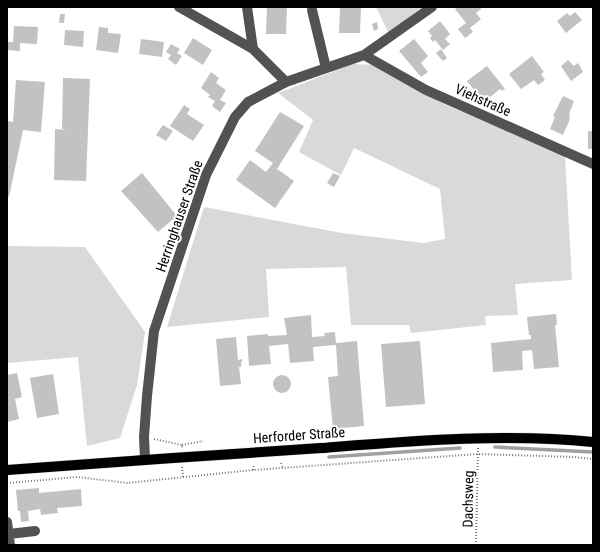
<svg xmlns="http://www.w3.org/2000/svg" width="600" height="552" viewBox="0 0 600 552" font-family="'Roboto Condensed',sans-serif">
<rect width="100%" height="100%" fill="#fff"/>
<path fill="#d9d9d9" d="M376 7H422L389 34Z
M353 64 376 65 397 79 446 105 565 156 572 280 515 284 518 315 485 316 486 325 411 333 409 325H351L346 267 266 269 269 317 167 327 204 207 342 233 423 243 445 239 440 189 354 148 341 175 299 152 313 120 278 93Z
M7 246 85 247 145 332 137 385 120 438 87 446 78 357 7 363Z"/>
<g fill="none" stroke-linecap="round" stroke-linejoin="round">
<path stroke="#a0a0a0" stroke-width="3.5" d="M495 447 593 452
M329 457 460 448"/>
</g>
<path fill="#c2c2c2" d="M267 7H287L286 34H266Z
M340 7H361L360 33H339Z
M458 7H480L481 9 476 13 481 19 470 28 473 32 465 38 458 29 466 23 455 9Z
M575 12 582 20 566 33 557 21 567 13 570 16Z
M60 14H65L64 23H59Z
M440 21 450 34 445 39 450 44 443 50 435 40 433 42 430 38 432 36 428 31Z
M377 22 378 29 374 31 372 24Z
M14 26 38 27 37 44 20 43V51L7 50V42H13Z
M99 27 108 28V33L121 34 118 53 96 50Z
M65 30 84 31 83 47 64 45Z
M193 38 212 50 203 65 184 53Z
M141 39 164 42 162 57 139 54Z
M414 39 428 56 421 63 428 72 421 77 399 51Z
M171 44 180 49 177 53 182 56 176 65 168 59 171 55 166 52Z
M441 49 447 58 443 61 436 53Z
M532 56 544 72 541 74 545 80 538 85 534 80 521 89 509 74Z
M568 60 574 66 578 63 583 72 571 81 561 66Z
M487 66 505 89 502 91 500 89 484 102 478 95 475 97 471 92 474 90 467 81Z
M211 72 219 78 216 83 226 90 220 100 226 103 220 112 212 106 215 101 208 97 210 95 201 88Z
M63 78 90 79 86 181 54 180 55 129 67 130 62 129Z
M16 80 45 82 41 132 23 130 9 197 7 196V121L13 122Z
M563 96 574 101 569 114 570 115 569 118 570 119 563 135 550 129 555 117 553 116Z
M184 105 190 109 187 114 204 125 193 141 170 126Z
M280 112 304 126 277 169 294 181 275 208 236 180 250 160 266 172 273 163 255 151Z
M163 125 173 131 166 141 156 135Z
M588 131H593V149H588Z
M142 173 177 216 158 232 121 191Z
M333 173 340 176 334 187 327 183Z
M556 314 557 325H555L559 367 534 369 532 350 522 351 523 370 493 372 491 343 531 339V335H529L527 317Z
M311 315 312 337 325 336 324 333 335 332 336 343 357 341 364 426 333 429 328 377 338 376 336 345 313 347 314 361 290 363 288 344 269 346 271 364 249 366 247 336 268 334V336L287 335 284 318Z
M236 337 238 360 242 359V362H241V367H239L241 384 220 386 216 339Z
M420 341 425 404 386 407 381 344Z
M17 373 22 397 15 399 19 419 7 422V375Z
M53 374 59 414 37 418 30 378Z
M273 384a9 9 0 1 1 18 0a9 9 0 1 1-18 0Z
M39 488V493L81 489 82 506 57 508 58 513 41 515 40 509 28 511 29 521 21 522 20 511H18L16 490Z"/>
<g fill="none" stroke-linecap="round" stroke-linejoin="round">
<g stroke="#dbdbdb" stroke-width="11">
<path id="major" d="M7 470C112 462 216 455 321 448 411 441 502 433 593 442"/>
</g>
<path stroke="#747474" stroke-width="2" stroke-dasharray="1 2" stroke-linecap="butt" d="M154 439 182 445V448
M182 445 203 441
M281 463 283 468
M182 467 183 477
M253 470 254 465
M7 483 78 477 127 483 253 470 478 454 574 457 593 459
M476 545 478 448"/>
<path stroke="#525252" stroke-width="10" d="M179 7 253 49 286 82
M247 7 253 49
M312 10 326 68
M364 55 426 90 593 164
M145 459 144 437 147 396 154 331 206 175 235 117 248 102 286 82 364 55 432 7
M7 522 10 545
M9 534 35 531"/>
<use href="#major" stroke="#000" stroke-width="10"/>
</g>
<g text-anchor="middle" stroke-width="4" stroke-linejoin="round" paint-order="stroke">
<g font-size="14" fill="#000" stroke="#fff">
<text transform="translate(483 100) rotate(24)" y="5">Viehstraße</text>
<text transform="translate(179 216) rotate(-71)" y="5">Herringhauser Straße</text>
<text transform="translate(299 435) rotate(-4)" y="5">Herforder Straße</text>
<text transform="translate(468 499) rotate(-89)" y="5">Dachsweg</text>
</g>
</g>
<rect width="600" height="552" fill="none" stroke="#000000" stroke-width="16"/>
</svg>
